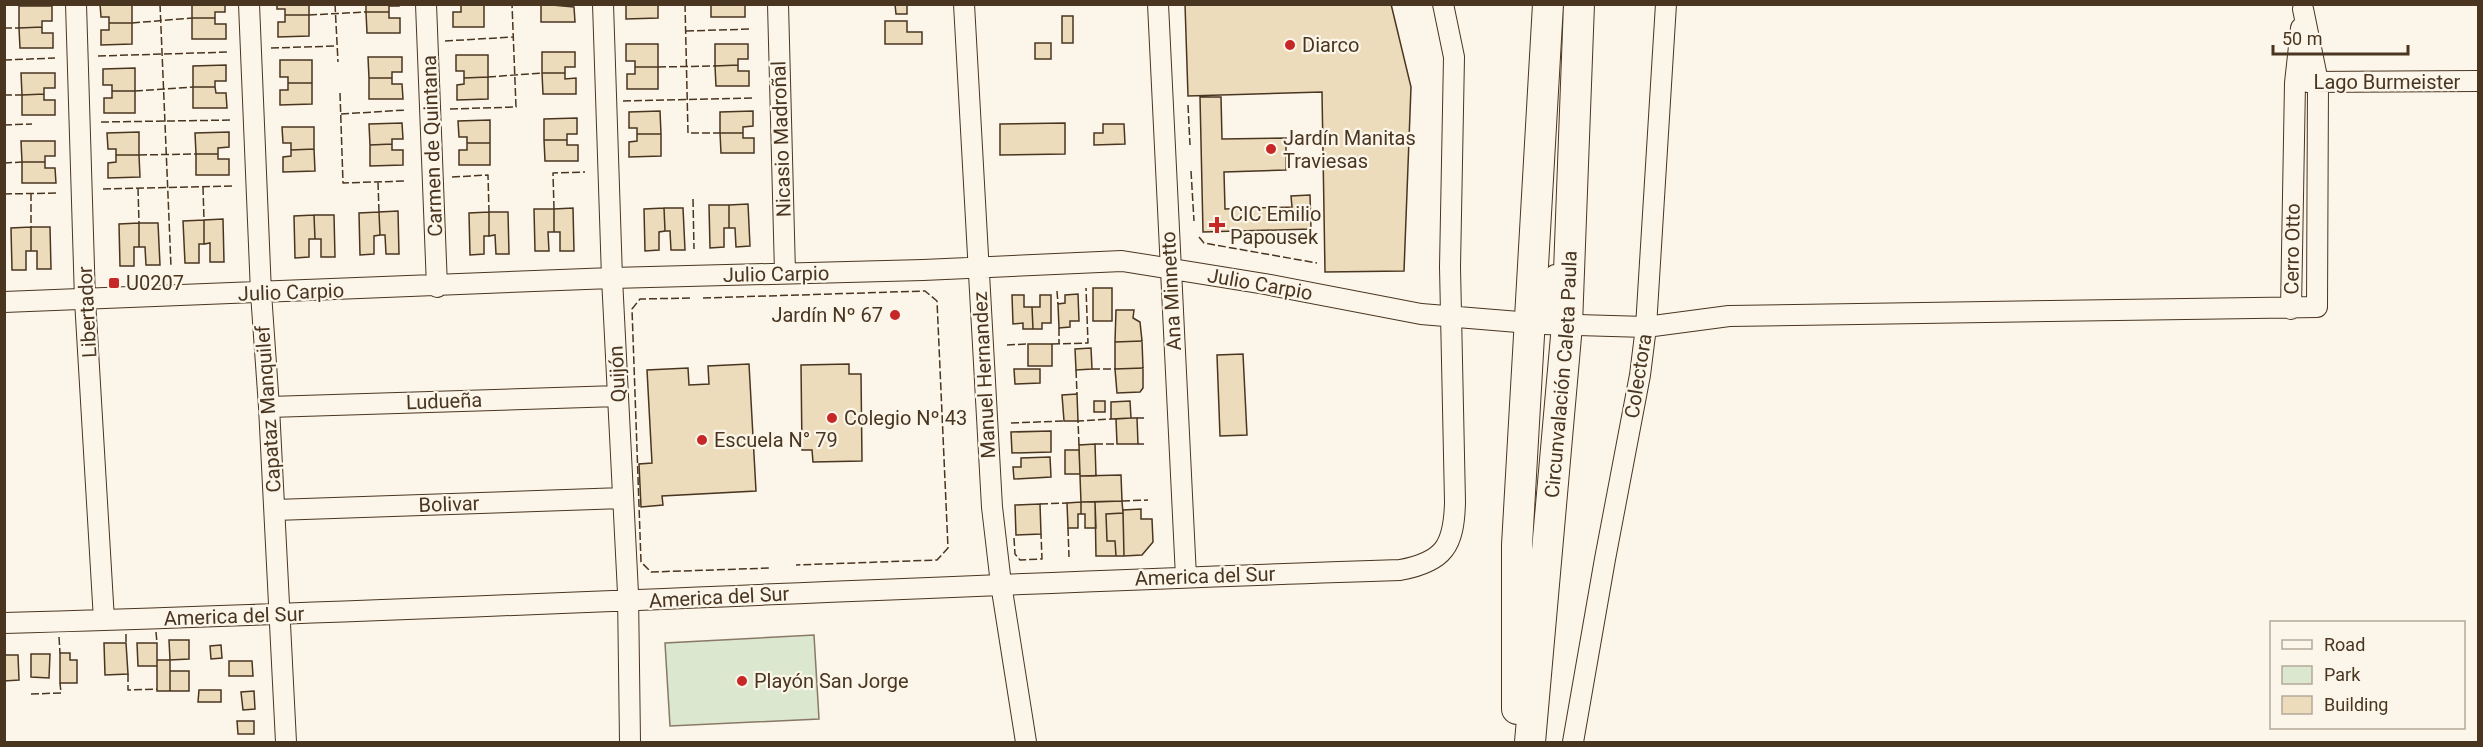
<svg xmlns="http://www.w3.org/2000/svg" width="2483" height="747" viewBox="0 0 2483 747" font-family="Roboto,sans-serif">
<rect width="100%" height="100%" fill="#fbf6e9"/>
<path fill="#dce7d0" stroke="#887966" stroke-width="1.5" d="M814 635 819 719 670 726 665 643Z"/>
<path fill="#ecdcbc" stroke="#4a3520" stroke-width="1.5" d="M100 4H132V23H109V17H101Z
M192 4H225V12H215V18H192Z
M277 4H309V15H285V9H277Z
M366 4H399V6H389V12H366Z
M541 4 574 7 575 22H541Z
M626 4H658V18L626 19Z
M711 4H745V17H711Z
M895 4H907V14H896Z
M1185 4H1391L1411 87 1404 271 1325 272 1322 92 1188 96Z
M461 5H484V27H453V12H461Z
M19 6H52V21H42V27L19 28Z
M366 12H389V18H400V33H367Z
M285 15H309V36L278 37V22H285Z
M1062 16H1073V43H1062Z
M192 18H215V24H226V39H192Z
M885 21H907V32H922V44H885Z
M109 23H132V44L101 45V30H109Z
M42 27V33H53V48H20L19 28Z
M1035 43H1051V59H1035Z
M626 44H658V67H635V61H626Z
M715 44H748V59H738V65L715 66Z
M542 52H575V67H565V73H542Z
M456 55H488V77L464 78V71H456Z
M368 57H402V72H392V78H369Z
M280 60H312V83H288V77H280Z
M226 65V81H215V87H193V66Z
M738 65V71H749V86H716L715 66Z
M635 67H658V89H627V74H635Z
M135 68V91H112V85H103V69Z
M21 73H55V88H44V94L22 95Z
M542 73H565V79L576 78V94H543Z
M488 77V99L457 100V85L464 84V78Z
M369 78H392V84H402L403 99H369Z
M288 83H312V104L280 105V90H288Z
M193 87H215L216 93H226L227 108H193Z
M112 91H135V113H104V98H112Z
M44 94V100H55V115H22V95Z
M1200 97H1221L1222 139 1286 138V170L1224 172 1225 209 1292 207 1291 196 1310 195 1311 229 1203 232Z
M660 111 661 134H637V128H629V112Z
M753 111V126L743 127V133H720V112Z
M577 118V134H567V140H544V119Z
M490 120V143H467V137H459L458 121Z
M402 123 403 139H392V144L370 145 369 124Z
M1065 123V154L1000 155V124Z
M1103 124H1124L1125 144 1094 145V133H1103Z
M282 127H314V149L291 150V143H283Z
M139 132V155H116V149H108L107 133Z
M229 132V147L218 148V154H196L195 133Z
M720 133H743V138H754V153H721Z
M637 134H661V156L629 157V142L637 141Z
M544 140H567V145H578V161H545Z
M21 141H55V156H45V162H22Z
M467 143H490V165H459V150H467Z
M392 144V150H403V165L370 166V145Z
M314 149 315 171 283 172V157L291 156V150Z
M196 154H218V159H229V175H196Z
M116 155H139L140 177 108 178V163L116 162Z
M22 162H45V168H55L56 183H22Z
M748 204 750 246 736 247 735 228H729V205Z
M709 205H729V228H724V247L710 248Z
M573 208 574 251H560V232H554V209Z
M664 208 665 231 659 232V250L645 251 644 209Z
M664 208H683L685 250H671L670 231H665Z
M534 209H554V232H548L549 251H535Z
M398 211 399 254H386L385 235H380L379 212Z
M379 212 380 235 374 236V254L360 255 359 213Z
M489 212V236H484V254L470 255 469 213Z
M489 212H508L509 254H496L495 235 489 236Z
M314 215H334L335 257H321V239H315Z
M314 215 315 239H309V257L295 258 294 216Z
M223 219 224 262H210V243L204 244V220Z
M204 220V244H199V263H185L183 221Z
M139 223V247H134V266H120L119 224Z
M139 223H158L160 265H146L145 247H139Z
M31 227V251H26V270H12L11 228Z
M31 227H50L51 269H37V251H31Z
M1093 288H1112V321H1093Z
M1078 294 1079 321H1070V327L1059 328 1058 304 1065 303V295Z
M1012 295H1024V307H1032L1033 329H1023V323L1013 324Z
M1040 295H1051V323H1042V329H1033L1032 307H1040Z
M1116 310H1134L1133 318 1140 322 1142 341 1115 342Z
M1142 341 1143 368 1115 369V342Z
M1028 344H1052V366H1028Z
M1091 348 1092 369 1076 370 1075 349Z
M1243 354 1247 435 1220 436 1217 355Z
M749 364 756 491 662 496 663 505 641 507 639 464 652 463 647 370 688 368 689 385 709 384 708 366Z
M849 364V374H861L862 461 813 462 812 450H802L801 365Z
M1143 368V388L1140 392 1117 393 1115 369Z
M1014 369H1040V383L1015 384Z
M1077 394 1078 421H1064L1062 395Z
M1094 401H1105V412H1094Z
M1130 401 1131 418 1111 419V402Z
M1131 418H1137L1138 444H1117L1116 419Z
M1051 431V452L1012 453 1011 432Z
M1095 444 1096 476H1080L1079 445Z
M1065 450H1079L1080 474H1065Z
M1050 457 1051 477 1014 479 1013 467H1021V458Z
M1121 475 1122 501 1081 502 1080 476Z
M1122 501 1123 513 1106 514 1107 541H1115L1116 556H1096L1095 502Z
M1081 502H1095L1096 528H1085V514H1081Z
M1081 502V514H1078V528H1068L1067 503Z
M1040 504 1041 534 1016 535 1015 505Z
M1141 509V519H1152L1153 542 1142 555 1124 556 1123 510Z
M1123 513 1124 556H1116L1115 541H1107L1106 514Z
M169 640H189V659L170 660Z
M104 643H126L128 674 105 675Z
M137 643H157V666H138Z
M221 645 222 658 211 659 210 646Z
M60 653H70V660H77V683H60Z
M31 654H50L49 678 31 677Z
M4 655H18L19 680 4 681Z
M157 660H170V691H157Z
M229 661H252L253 676H229Z
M170 671H189V691H170Z
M199 690H221V702H198Z
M254 691 255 709 243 710 241 692Z
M237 721H254V734H238Z"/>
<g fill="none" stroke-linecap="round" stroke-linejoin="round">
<g stroke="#4a3520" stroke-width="22">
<path id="minor" d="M76 4 85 300 104 620
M249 4 261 293 269 407 286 742
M426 4 437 287
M603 4 612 278 628 593 630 742
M778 4 785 273
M964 4 992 507 1001 584 1026 742
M1158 4 1186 577
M2307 82 2478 81
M4 302 612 278 923 270 1122 261 1265 284 1421 314 1543 324 1646 327 1729 316 2317 307 2318 82 2303 9
M2291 309 2295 83 2301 28
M1543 324C1554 310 1555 292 1555 275
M269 407 618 396
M275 510 623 498
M4 623C470 610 934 585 1400 570 1444 562 1454 546 1455 502L1450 267 1454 57 1443 4
M1573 742 1605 559 1640 375 1646 327 1666 4"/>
</g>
<g stroke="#4a3520" stroke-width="32">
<g id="highway">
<path d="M1517 709V545L1548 4"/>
<path id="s1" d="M1530 742 1567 325 1579 4"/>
</g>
</g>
<use href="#minor" stroke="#fbf6e9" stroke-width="20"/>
<use href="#highway" stroke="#fbf6e9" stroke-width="30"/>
<path stroke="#4a3520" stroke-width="1.5" stroke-dasharray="8 3" stroke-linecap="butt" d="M160 4 171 267
M335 4 338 62
M685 4 688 133H720
M484 5 492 4
M309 15 366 12
M132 23 192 18
M4 28H19
M686 31 752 29
M445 41 513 37
M271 48 337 46
M98 56 230 52
M4 60 55 58
M658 67 715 66
M488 77 542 73
M135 91 193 87
M340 93 343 183 406 181
M4 95H22
M623 101 755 98
M1188 105 1190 145
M450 109 516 107 512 4
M341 114 406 110
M101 122 233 120
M4 125 32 124
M139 155 196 154
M4 163 22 162
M1191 171 1194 221
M452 177 488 175 489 212
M378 182 379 212
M203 187 204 220
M138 188 139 223
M103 189 234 186
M31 193V227
M4 194 59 193
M693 199 694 249
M554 209 553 173 585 172
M1199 237 1204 243 1317 263
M1057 291 1058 304
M690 298 640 299 632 309 641 562 651 572 771 568
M703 298 925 291 937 301 948 548 937 560 796 565
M1059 328V344
M1052 344 1088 343 1086 288
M1007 345 1028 344
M1092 369H1115
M1076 370 1077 394
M1137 418H1144
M1011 423 1064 421
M1095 444H1117
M1138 444H1144
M1079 445 1078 421 1111 419
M1122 501 1148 500
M1040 504 1067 503
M1068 528 1069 557
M1014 538 1015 554 1020 560 1042 559 1041 534
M156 632 157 643
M126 634V643
M59 637 60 653
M128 674V690L157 689
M31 694 61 693 60 683"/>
</g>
<g fill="#c62828" stroke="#fbf6e9" stroke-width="2">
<circle cx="1290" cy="45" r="6"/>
<circle cx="1271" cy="149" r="6"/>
<path d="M1214 216h6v6h6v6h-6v6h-6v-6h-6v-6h6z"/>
<rect x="108" y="277" width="12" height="12" rx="3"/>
<circle cx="895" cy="315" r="6"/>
<circle cx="832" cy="418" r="6"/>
<circle cx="702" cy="440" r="6"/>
<circle cx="742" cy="681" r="6"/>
</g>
<g text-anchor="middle" stroke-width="4.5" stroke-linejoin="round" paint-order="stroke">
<g font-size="20" fill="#4a3520" stroke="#fbf6e9" text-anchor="start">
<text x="1302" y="52">Diarco</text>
<text x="1283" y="145">Jardín Manitas<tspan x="1283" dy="23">Traviesas</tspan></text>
<text x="1230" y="221">CIC Emilio<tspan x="1230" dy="23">Papousek</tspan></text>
<text x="126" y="290">U0207</text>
<text x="883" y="322" text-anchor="end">Jardín Nº 67</text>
<text x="844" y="425">Colegio Nº 43</text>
<text x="714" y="447">Escuela N° 79</text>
<text x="754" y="688">Playón San Jorge</text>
</g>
<g font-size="20" fill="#4a3520" stroke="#fbf6e9">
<text x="2387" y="89">Lago Burmeister</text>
<text transform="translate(781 139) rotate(-92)" y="7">Nicasio Madroñal</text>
<text transform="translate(432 146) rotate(-92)" y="7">Carmen de Quintana</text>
<text transform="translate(2292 249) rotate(-89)" y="7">Cerro Otto</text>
<text transform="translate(776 274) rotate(-1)" y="7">Julio Carpio</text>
<text transform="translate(1260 284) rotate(10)" y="7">Julio Carpio</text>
<text transform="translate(1171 291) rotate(-93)" y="7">Ana Minnetto</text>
<text transform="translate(291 292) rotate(-2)" y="7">Julio Carpio</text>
<text transform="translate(87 312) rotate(-93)" y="7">Libertador</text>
<text transform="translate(617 374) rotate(-93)" y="7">Quijón</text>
<text dy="7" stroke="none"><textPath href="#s1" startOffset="369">Circunvalación Caleta Paula</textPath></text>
<text transform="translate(984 375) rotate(-93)" y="7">Manuel Hernandez</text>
<text transform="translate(1638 376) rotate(-81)" y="7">Colectora</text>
<text transform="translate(444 401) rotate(-2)" y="7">Ludueña</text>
<text transform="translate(268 409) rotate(-94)" y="7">Capataz Manquilef</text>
<text transform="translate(449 504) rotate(-2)" y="7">Bolivar</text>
<text transform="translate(1205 576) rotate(-2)" y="7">America del Sur</text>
<text transform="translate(719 597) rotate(-3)" y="7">America del Sur</text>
<text transform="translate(234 616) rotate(-2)" y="7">America del Sur</text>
</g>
</g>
<rect width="2483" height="747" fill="none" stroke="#4a3520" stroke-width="12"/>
<rect x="2270" y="621" width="195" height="108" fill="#fbf6e9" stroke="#b4a999" stroke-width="1.5"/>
<rect x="2282" y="640" width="30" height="9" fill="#fbf6e9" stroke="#b4a999" stroke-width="1.5"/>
<text x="2324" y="651" font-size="18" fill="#4a3520">Road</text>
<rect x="2282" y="666" width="30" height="18" fill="#dce7d0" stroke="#b4a999" stroke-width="1.5"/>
<text x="2324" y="681" font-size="18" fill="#4a3520">Park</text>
<rect x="2282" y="696" width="30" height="18" fill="#ecdcbc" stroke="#b4a999" stroke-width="1.5"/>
<text x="2324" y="711" font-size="18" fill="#4a3520">Building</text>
<path d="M2273 45v9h135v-9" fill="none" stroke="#4a3520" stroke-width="3"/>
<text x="2282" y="45" font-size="18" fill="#4a3520" stroke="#fbf6e9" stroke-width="4.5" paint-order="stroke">50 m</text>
</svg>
